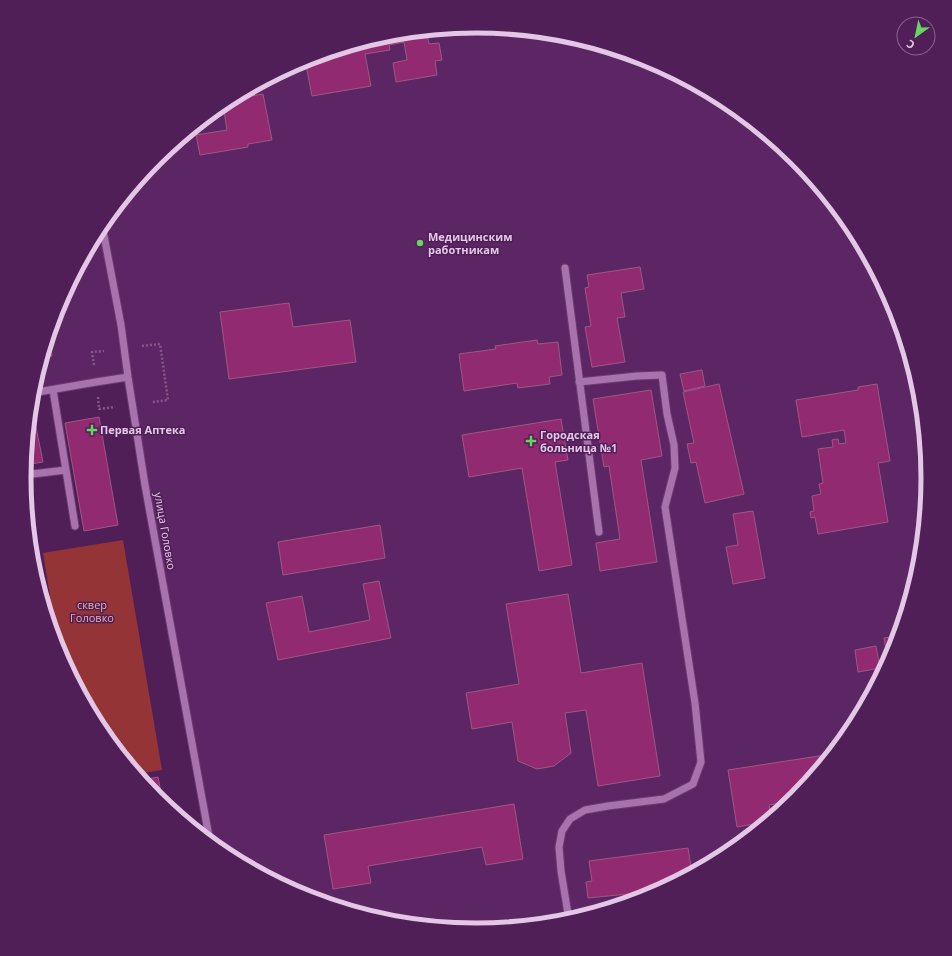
<svg xmlns="http://www.w3.org/2000/svg" width="952" height="956" viewBox="0 0 952 956" font-family="'Open Sans',sans-serif">
<rect width="100%" height="100%" fill="#501f57"/>
<path fill="#5c2664" d="M476 26 564 35 649 60 727 102 796 159 852 227 894 305 919 390 928 478 919 566 894 651 852 729 795 798 727 854 649 896 564 921 476 930 388 921 303 896 225 854 210 842 128 377 33 390 58 305 100 227 157 158 225 102 303 60 388 35Z"/>
<path fill="#943436" d="M123 540 162 770 137 774 100 729 58 651 42 597 50 596 43 553Z"/>
<path fill="#912a71" stroke="#9d5783" d="M426 31 429 44 439 43 442 60 435 61 437 75 396 82 393 63 407 60 404 42 389 45 390 50 365 54 371 86 312 96 305 60 388 35Z
M250 89 251 96 263 94 272 140 248 144V147L200 155 196 135 227 130 223 104Z
M640 267 644 289 621 293 625 317 617 318 625 362 592 367 585 327 591 326 585 288 589 287 587 275Z
M289 303 293 327 350 320 356 362 229 379 220 312Z
M49 337 52 356 43 357Z
M537 340 538 344 558 342 562 375 549 377 550 384 518 388 517 383 464 391 459 354 496 349 495 346Z
M702 370 705 386 684 391 680 374Z
M719 384 744 494 705 503 696 462 691 463 687 444 694 443 683 392Z
M877 384 890 461 878 463 888 522 818 534 815 517 811 518 810 512 814 511 812 496 821 494 819 484 823 483 818 449 833 447 832 440 838 439 839 444 846 443 844 430 802 437 796 400 858 390V387Z
M651 390 662 456 641 460 657 562 600 571 596 543 620 539 609 466 604 467 593 399Z
M99 417 118 525 84 531 65 423Z
M561 419 568 460 555 462 572 565 539 571 522 468 469 477 462 435Z
M36 427 43 462 25 465 29 428Z
M753 511 765 578 733 584 726 547 738 545 733 514Z
M380 525 385 558 283 575 278 542Z
M379 581 391 638 278 660 266 603 302 596 309 632 370 620 363 584Z
M568 594 581 673 642 663 660 776 598 786 586 710 565 713 571 753 554 766 537 769 518 761 512 722 472 729 466 693 519 684 506 604Z
M898 636 894 651 888 662 884 638Z
M876 646 880 668 858 672 855 650Z
M832 754 795 798 791 801 769 805 771 818 766 822 737 827 728 770Z
M158 777 163 803 156 797 142 780Z
M514 804 523 859 486 865 482 847 368 866 371 883 333 889 324 835Z
M688 848 692 873 661 889H659V890L649 896 628 899V894L588 898 586 882 592 881 589 861Z"/>
<g fill="none" stroke-linecap="round" stroke-linejoin="round">
<g stroke="#6a3d6f" stroke-width="9">
<path id="minor" d="M102 225 121 325 128 377 145 485 210 842
M565 268 599 532
M53 390 75 526
M32 393 96 382 128 377
M24 475 66 470
M569 920 561 871 559 847 562 831 570 819 585 810 608 806 664 799 693 784 701 762 695 703 665 507 675 468 674 445 667 414 662 375 637 376 579 382"/>
</g>
<path stroke="#835988" stroke-width="2.5" stroke-dasharray="2 2" stroke-linecap="butt" d="M142 346 160 344 168 400 152 402
M94 365 92 352 104 351
M98 397 99 409 115 407"/>
<use href="#minor" stroke="#a872af" stroke-width="7"/>
</g>
<g fill="#69d364" stroke="#501f57" stroke-width="1.5">
<circle cx="420" cy="243" r="4"/>
<path d="M90 424h4v4h4v4h-4v4h-4v-4h-4v-4h4z"/>
<path d="M529 435h4v4h4v4h-4v4h-4v-4h-4v-4h4z"/>
</g>
<g text-anchor="middle" stroke-width="3" stroke-linejoin="round" paint-order="stroke">
<g font-size="11" font-weight="bold" fill="#e4c7e7" stroke="#501f57" text-anchor="start">
<text x="428" y="241">Медицинским<tspan x="428" dy="13">работникам</tspan></text>
<text x="100" y="434">Первая Аптека</text>
<text x="540" y="439">Городская<tspan x="540" dy="13">больница №1</tspan></text>
</g>
<g font-size="11" fill="#e4c7e7" stroke="#501f57">
<text transform="translate(165 531) rotate(80)" y="4">улица Головко</text>
</g>
<g font-size="11" fill="#edaeaa" stroke="#501f57">
<text x="92" y="609">сквер<tspan x="92" dy="13">Головко</tspan></text>
</g>
</g>
<path d="M0 0H952V956H0ZM31 478a445 445 0 1 1 890 0a445 445 0 1 1-890 0Z" fill="#501f57" fill-rule="evenodd"/>
<path fill="none" stroke="#e4c7e7" stroke-width="5" d="M31 478a445 445 0 1 1 890 0a445 445 0 1 1-890 0Z"/>
<g transform="translate(916 36) rotate(213)"><circle r="19" fill="#501f57" stroke="#8b6291"/>
<path d="M0-3L7 15L0 10L-7 15Z" fill="#69d364"/>
<text y="-6" font-size="11" font-weight="bold" text-anchor="middle" fill="#e4c7e7">С</text>
</g>
</svg>
